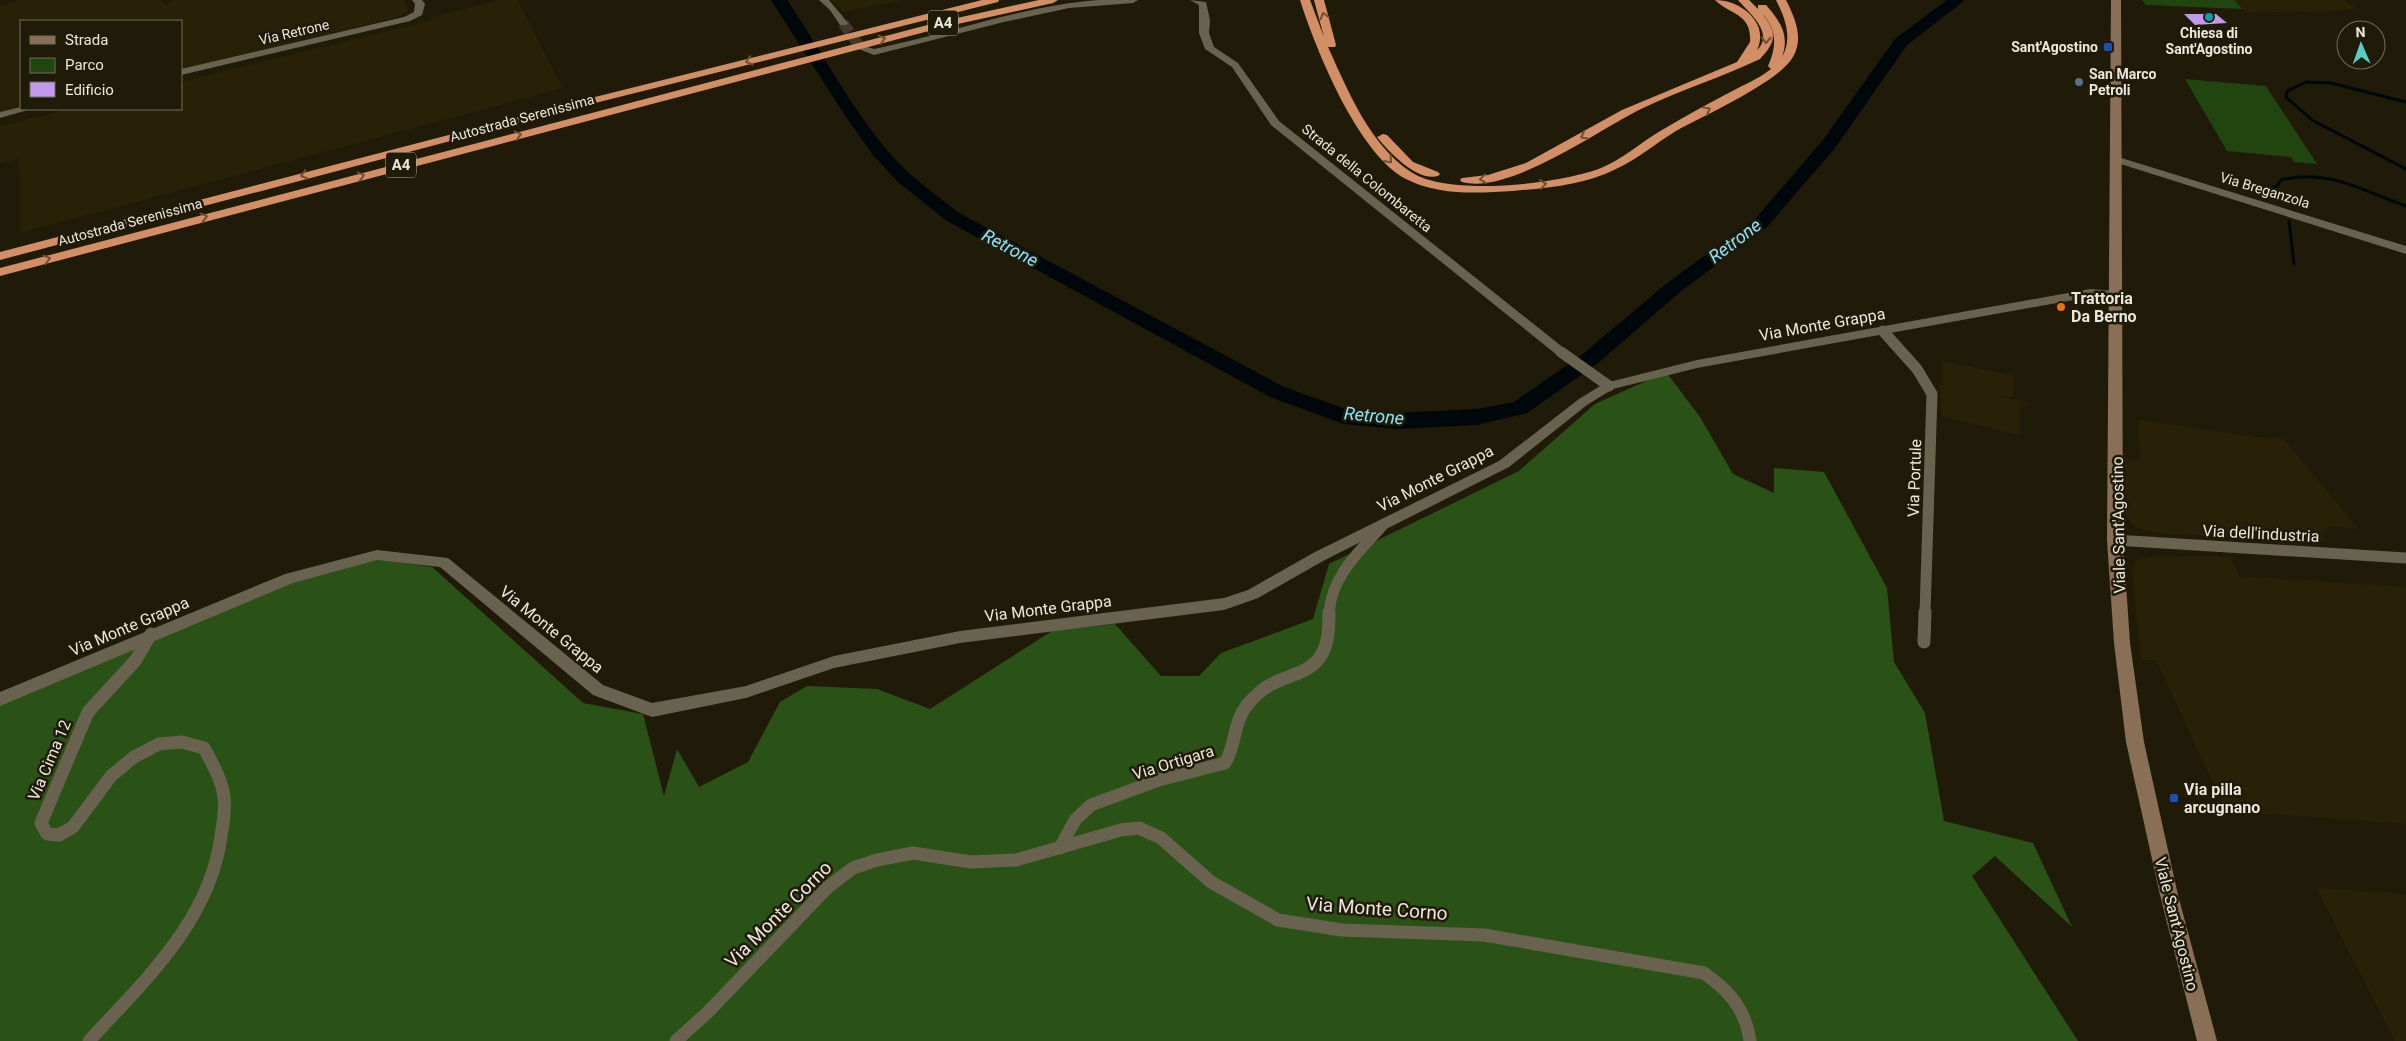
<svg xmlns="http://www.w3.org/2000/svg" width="2406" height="1041" viewBox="0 0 2406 1041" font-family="Roboto,sans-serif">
<rect width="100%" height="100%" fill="#201a09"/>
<path fill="#292008" d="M19 0H161L165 5 174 0H404L409 11 398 17 181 69V21H21V108L0 111V6Z
M499 0H517L563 88 20 233 19 159 0 163V126L70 109H181V82L425 22 436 16Z
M831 0H902L844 12Z
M2235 0H2345L2357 10 2246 13Z
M1943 361 2014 376 2013 397 2001 396 2026 402V406L2021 405 2019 435 1942 416 1939 385 1943 386Z
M2138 420 2272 439V437L2283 438 2359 529 2330 526 2320 533 2326 542 2154 533 2135 527 2126 517 2125 473V460L2140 459Z
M2155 556 2230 557 2240 576 2406 587V824L2226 811 2156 660H2141L2132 568 2135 561Z
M2316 888 2406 894V1041H2395Z"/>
<path fill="#21450f" d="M2142 0H2235L2242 9 2146 5Z
M2185 79 2266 86 2317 164 2294 162 2291 157 2227 151Z"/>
<path fill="#2a5216" d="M1666 372 1700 417 1733 474 1774 493V468L1824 472 1887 588 1894 662 1925 713 1944 821 2033 843 2072 927 1995 856 1972 876 2078 1041H0V704L289 583 376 559 432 567 583 703 643 714 664 796 677 749 699 787 748 762 780 702 807 686 877 689 930 709 1052 631 1115 624 1161 676H1199L1221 653 1313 619 1329 564 1519 471 1595 404Z"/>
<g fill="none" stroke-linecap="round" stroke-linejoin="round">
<path stroke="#00070b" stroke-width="3" d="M2406 102 2331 83 2306 82 2287 91 2286 97 2312 120 2406 169
M2267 199 2269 190 2278 185 2281 180C2328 168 2363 191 2406 206
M2289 221 2294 264"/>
<path fill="#00070b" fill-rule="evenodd" d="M771 0H787C822 51 851 109 892 156 912 178 936 195 959 213L1284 387 1346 409 1396 413 1477 409 1514 402 1584 353 1666 284 1756 218 1823 140 1895 39 1947 0H1965L1907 45 1835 148 1768 226 1680 292 1598 363 1527 413 1477 425 1396 429 1344 424 1270 397 947 221 898 182 873 155 844 114Z"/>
</g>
<path fill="#c399ed" d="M2184 14H2216L2227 23 2195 25Z"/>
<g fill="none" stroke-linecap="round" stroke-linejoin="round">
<path stroke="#3e3929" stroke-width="11" stroke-dasharray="11 5" stroke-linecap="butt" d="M843 23 861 48"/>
<path stroke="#69624f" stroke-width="11" d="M1883 331 1917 369 1932 394 1925 613
M1561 352 1609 386
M2115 540 2406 558
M1329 613C1332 575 1359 552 1383 525"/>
<path stroke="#69624f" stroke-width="13" d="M1924 642 1925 612
M1060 848 1075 820 1091 805 1159 780 1225 763C1236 745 1233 723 1247 705 1253 698 1261 690 1270 685 1285 676 1310 673 1320 657 1329 644 1329 627 1329 612
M89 1041C144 981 210 921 221 836 223 823 226 810 224 797 222 780 212 763 204 748L182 742 159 744 134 757 111 776 73 827 59 835 47 834 41 823 88 712 135 661 151 634
M676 1041 708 1012 828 887 853 868 877 860 913 853 971 862 1016 860 1121 830 1139 828 1161 838 1211 882 1278 920 1342 930 1484 935 1704 973C1729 990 1746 1010 1750 1041"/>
<path fill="#69624f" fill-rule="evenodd" d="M412 0H422L425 4 422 15 410 21 181 75V69L404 17 414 12 415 4Z
M819 0H829L848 23 846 25H840L830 10Z
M1098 0H1138L1133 3 1069 8 1004 22 874 55 856 48 861 45 874 49C949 34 1021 6 1098 0Z
M1190 0 1206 2 1210 20 1209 33 1214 47 1238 63 1279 121 1565 349 1567 352 1565 355H1557L1271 125 1232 67 1205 49 1199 33V5Z
M21 107 31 109 0 118V112Z
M2115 156 2406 246V254L2111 161V157Z
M2090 289 2117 291 2123 295 2117 299 2090 297 1697 368 1613 389 1587 405 1509 467 1323 561 1258 598 1224 610 960 643 834 668 746 698 652 717 593 695 440 567 377 560 293 583 0 706V692L285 574 377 550 448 558 603 685 652 703 746 686 834 656 960 631 1224 598 1248 590 1313 553 1499 461 1579 399 1605 383 1697 360Z"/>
<path fill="#886f56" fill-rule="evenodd" d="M2111 0H2121L2123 540 2130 643 2144 742 2178 895 2217 1041H2197L2160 895 2126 742 2114 643 2107 540Z"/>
<path fill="#d28e65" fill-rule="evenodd" d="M982 0H999L998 2 579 107 0 260V252L571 103Z
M1039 0H1058L1053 3 944 27 0 276V268L939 22Z
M1300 0H1310L1324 37 1314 0H1324L1336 45 1335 47H1328C1348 91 1370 145 1411 172 1448 197 1560 184 1601 168 1623 159 1641 142 1662 130 1687 115 1713 101 1738 88 1750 82 1761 77 1771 69L1768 66C1777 46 1777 30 1762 13 1777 33 1777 41 1760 59 1722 77 1681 90 1643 108 1599 129 1510 195 1462 182L1460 180 1462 178 1488 175 1526 163 1622 110 1737 62 1750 42C1752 13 1730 15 1715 0 1741 0 1770 23 1757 50 1775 33 1749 13 1738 0H1749L1758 9V5H1766C1780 21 1790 35 1782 57 1793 38 1785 18 1776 0H1786C1795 18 1804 38 1793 57 1779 82 1705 115 1676 131 1656 143 1638 159 1616 169 1584 185 1548 188 1513 191 1478 193 1439 196 1406 179 1358 154 1316 50 1300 0Z
M1383 134 1387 135 1413 162 1438 172 1440 174 1438 176C1417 182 1389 152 1377 137Z"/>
</g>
<defs><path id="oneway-chevron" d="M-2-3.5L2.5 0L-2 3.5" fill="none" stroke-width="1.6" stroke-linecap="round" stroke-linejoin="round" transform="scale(1.25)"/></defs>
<g stroke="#704e32">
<use href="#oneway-chevron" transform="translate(1324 16) rotate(-105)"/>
<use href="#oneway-chevron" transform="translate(882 39) rotate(-15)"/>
<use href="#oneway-chevron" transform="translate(1766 40) rotate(93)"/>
<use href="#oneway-chevron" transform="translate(749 61) rotate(166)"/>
<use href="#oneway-chevron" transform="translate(1707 110) rotate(-29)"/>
<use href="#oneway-chevron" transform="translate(518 135) rotate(-15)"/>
<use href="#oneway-chevron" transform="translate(1584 136) rotate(151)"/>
<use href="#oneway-chevron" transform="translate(1389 160) rotate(49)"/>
<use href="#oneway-chevron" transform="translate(304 175) rotate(166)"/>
<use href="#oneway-chevron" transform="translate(361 176) rotate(-15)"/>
<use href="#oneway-chevron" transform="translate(1483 179) rotate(173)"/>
<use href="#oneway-chevron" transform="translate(1543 184) rotate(-8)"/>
<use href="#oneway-chevron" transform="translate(204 217) rotate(-15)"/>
<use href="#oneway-chevron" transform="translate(47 259) rotate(-15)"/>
</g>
<circle fill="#0f9aa8" stroke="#201a09" stroke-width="2" cx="2209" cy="17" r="5"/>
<g fill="#1a4fb4" stroke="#201a09" stroke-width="2">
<rect x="2103" y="42" width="10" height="10" rx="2.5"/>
<rect x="2169" y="793" width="10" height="10" rx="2.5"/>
</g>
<circle fill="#5c6f8a" stroke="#201a09" stroke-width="2" cx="2079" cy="82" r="5"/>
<circle fill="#e8710a" stroke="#201a09" stroke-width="2" cx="2061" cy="307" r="5"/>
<g text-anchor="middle" stroke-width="5" stroke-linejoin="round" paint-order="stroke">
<g font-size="14" fill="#ebe7dc" stroke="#201a09">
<text transform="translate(294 32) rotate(-13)" y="5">Via Retrone</text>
<text transform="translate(522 118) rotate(-15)" y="5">Autostrada Serenissima</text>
<text transform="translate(1367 178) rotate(39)" y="5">Strada della Colombaretta</text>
<text transform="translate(2265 190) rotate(17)" y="5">Via Breganzola</text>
<text transform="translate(130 222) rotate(-15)" y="5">Autostrada Serenissima</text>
</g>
<g font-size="14" font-weight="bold" fill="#ebe7dc" stroke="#201a09">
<text x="2209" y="38">Chiesa di<tspan x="2209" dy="16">Sant'Agostino</tspan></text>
<text x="2098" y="52" text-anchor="end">Sant'Agostino</text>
<text x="2089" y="79" text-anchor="start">San Marco<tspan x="2089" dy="16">Petroli</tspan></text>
</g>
<g fill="#201a09" stroke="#aeaa9d" stroke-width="1">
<rect x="928" y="10.5" width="30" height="25" rx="4"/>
<rect x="386" y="152.5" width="30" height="25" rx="4"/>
</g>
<g font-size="15" font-weight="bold" fill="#ebe7dc">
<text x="943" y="28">A4</text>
<text x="401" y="170">A4</text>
</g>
<g font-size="16" font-weight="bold" fill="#ebe7dc" stroke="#201a09" text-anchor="start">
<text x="2071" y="304">Trattoria<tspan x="2071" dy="18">Da Berno</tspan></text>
<text x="2184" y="795">Via pilla<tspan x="2184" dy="18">arcugnano</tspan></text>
</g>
<g font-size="16" fill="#ebe7dc" stroke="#201a09">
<text transform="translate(1822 324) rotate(-10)" y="6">Via Monte Grappa</text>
<text transform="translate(1435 478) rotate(-27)" y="6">Via Monte Grappa</text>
<text transform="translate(1914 478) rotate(-88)" y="6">Via Portule</text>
<text transform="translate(2118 525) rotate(-91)" y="6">Viale Sant'Agostino</text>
<text transform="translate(2261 533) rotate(3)" y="6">Via dell'industria</text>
<text transform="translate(1048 608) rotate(-7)" y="6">Via Monte Grappa</text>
<text transform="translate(129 626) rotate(-23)" y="6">Via Monte Grappa</text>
<text transform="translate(552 629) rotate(39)" y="6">Via Monte Grappa</text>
<text transform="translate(49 760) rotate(-67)" y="6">Via Cima 12</text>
<text transform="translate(1173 762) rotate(-17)" y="6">Via Ortigara</text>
<text transform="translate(2177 924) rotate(76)" y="6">Viale Sant'Agostino</text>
</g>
<g font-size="18" font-style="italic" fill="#88e3fb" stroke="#201a09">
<text transform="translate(1735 241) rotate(-37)" y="6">Retrone</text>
<text transform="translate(1010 248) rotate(28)" y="6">Retrone</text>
<text transform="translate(1374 416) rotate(5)" y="6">Retrone</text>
</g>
<g font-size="19" fill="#ebe7dc" stroke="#201a09">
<text transform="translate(1377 908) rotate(4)" y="7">Via Monte Corno</text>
<text transform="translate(778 914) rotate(-45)" y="7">Via Monte Corno</text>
</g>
</g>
<rect x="20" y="20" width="162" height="90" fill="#201a09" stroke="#716c5d"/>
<rect x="30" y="36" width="25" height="8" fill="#886f56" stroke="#716c5d"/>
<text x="65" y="45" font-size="15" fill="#ebe7dc">Strada</text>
<rect x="30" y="58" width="25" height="15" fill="#21450f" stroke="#716c5d"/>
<text x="65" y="70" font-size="15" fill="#ebe7dc">Parco</text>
<rect x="30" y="82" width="25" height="15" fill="#c399ed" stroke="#716c5d"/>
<text x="65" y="95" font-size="15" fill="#ebe7dc">Edificio</text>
<g transform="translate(2361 45) rotate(358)"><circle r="24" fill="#201a09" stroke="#716c5d"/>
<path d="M0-4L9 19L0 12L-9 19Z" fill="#56cec4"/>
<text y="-8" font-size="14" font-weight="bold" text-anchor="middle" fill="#ebe7dc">N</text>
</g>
</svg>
